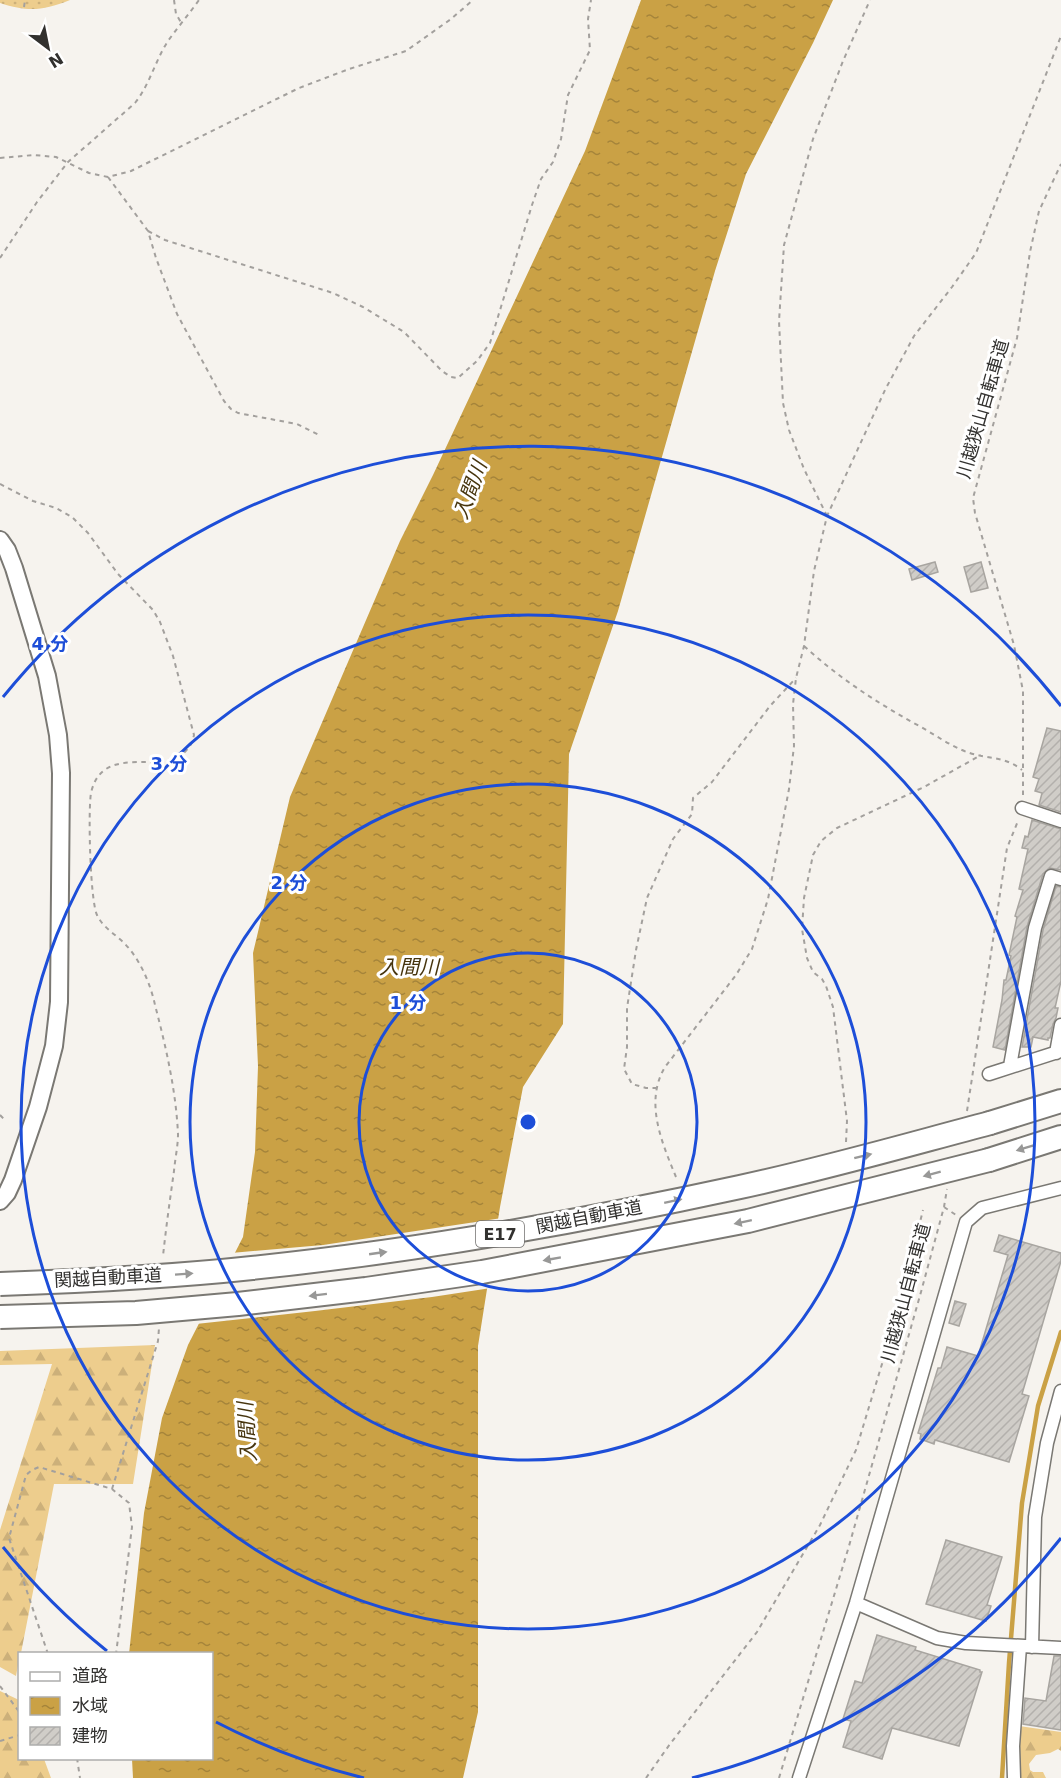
<svg xmlns="http://www.w3.org/2000/svg" width="1061" height="1778" viewBox="0 0 1061 1778" font-family="'DejaVu Sans','Noto Sans JP',sans-serif">
<defs>
<pattern id="forest-firs" width="22" height="20" patternUnits="userSpaceOnUse" patternTransform="scale(1.5)"><rect width="22" height="20" fill="#edcd8d"/><path d="M5 1l3.5 6h-7zM16 11l3.5 6h-7z" fill="#ccb07a"/></pattern>
<pattern id="park-dots" width="8" height="8" patternUnits="userSpaceOnUse" patternTransform="scale(1.5)"><rect width="8" height="8" fill="#edcd8d"/><path d="M2 2h.1M6 6h.1" fill="none" stroke="#ccb07a" stroke-width="1.8" stroke-linecap="round"/></pattern>
<pattern id="water-ripples" width="26" height="14" patternUnits="userSpaceOnUse" patternTransform="scale(1.5)"><rect width="26" height="14" fill="#caa145"/><path d="M2 4q2-2 4 0t4 0M15 11q2-2 4 0t4 0" fill="none" stroke="#a5843a"/></pattern>
<pattern id="building-hatch" width="6" height="6" patternUnits="userSpaceOnUse" patternTransform="scale(1.5)"><rect width="6" height="6" fill="#d0cdc8"/><path d="M-1 1l2-2M0 6l6-6M5 7l2-2" fill="none" stroke="#b3b0ac"/></pattern>
</defs>
<rect width="100%" height="100%" fill="#f6f3ee"/>
<path fill="url(#forest-firs)" d="M155 1345 133 1484H54L21 1653 20 1654 16 1676 0 1667V1530L52 1364 0 1365V1351Z
M0 1691 19 1700 20 1758 44 1759 51 1778H0Z
M1019 1726 1061 1732V1751L1058 1749 1050 1753 1036 1755 1029 1764 1030 1770 1033 1772H1043L1046 1778H1017Z"/>
<path fill="url(#park-dots)" d="M0 0H70C42 11 28 12 0 3Z"/>
<path fill="url(#water-ripples)" d="M641 0H833L813 43 746 174 715 271 618 611 569 754 563 1024 523 1087 500 1207 478 1346V1712L463 1778H133L132 1759 212 1758V1654H129L144 1513 162 1418 188 1345 243 1237 255 1152 258 1066 253 953 290 797 400 541 433 475 585 151Z"/>
<path fill="#f6f3ee" d="M502 1218 491 1288 432 1297 315 1311 196 1324 231 1253 323 1245Z"/>
<g fill="none" stroke-linecap="round" stroke-linejoin="round">
<path stroke="#caa145" stroke-width="4.5" d="M1002 1778 1009 1663 1022 1503 1038 1406 1061 1332"/>
</g>
<path fill="url(#building-hatch)" stroke="#a8a5a0" stroke-width="1.5" d="M935 562 938 572 912 580 909 569Z
M981 562 988 588 971 592 964 567Z
M1047 728 1061 731V812L1039 805 1042 793 1035 791 1039 779 1033 777Z
M1032 820 1061 829V870L1050 868 1043 874 1027 927 1005 1050 993 1047 1002 1000 1004 980H1006L1011 956 1009 955 1017 917 1015 916 1023 890 1019 889 1028 849 1022 848 1025 836 1028 837Z
M1056 886 1061 887V981L1055 1008H1058L1056 1018 1053 1024 1050 1038H1048V1040L1033 1037 1031 1047H1022L1043 930Z
M999 1235 1061 1253V1261L1022 1394 1029 1396 1009 1462 935 1440 934 1444 920 1439 921 1434 918 1433 938 1368H941L947 1347 978 1356 1008 1255 994 1251Z
M955 1301 966 1304 959 1326 949 1323Z
M946 1540 1002 1557 987 1605 991 1606 986 1621 926 1604Z
M877 1635 916 1647 915 1650 980 1670V1672H982L959 1746 892 1728 882 1759 843 1747 851 1721 843 1719 855 1681 862 1683Z
M1054 1656H1061V1730L1023 1724 1025 1698 1046 1701Z"/>
<g fill="none" stroke-linecap="round" stroke-linejoin="round">
<g stroke="#7a7873" stroke-width="15">
<path id="street" d="M1022 808 1061 821
M1056 1053 1061 1025
M1010 1066 1035 928 1051 876 1061 879
M989 1074 1061 1051
M856 1603 937 1638 966 1643 1061 1648
M1032 1647 1035 1517 1047 1443 1061 1391
M799 1778 856 1603 966 1222 982 1208 1061 1188
M1014 1778 1013 1746 1020 1646"/>
</g>
<g stroke="#7a7873" stroke-width="20">
<path id="secondary" d="M0 540 7 550 14 568 47 676 58 735 61 773 59 1002 54 1046 38 1107 13 1180 7 1193 0 1201"/>
</g>
<g stroke="#7a7873" stroke-width="26">
<path id="highway" d="M990 1123 1061 1101
M989 1160 1061 1137"/>
</g>
<path stroke="#a3a09d" stroke-width="2" stroke-dasharray="4.5 4.5" stroke-linecap="butt" d="M174 0 176 14 182 24
M24 7 25 0
M0 158 34 155 56 157 89 173 108 177 131 171 299 88 349 69 406 51 451 19 473 0
M108 177 148 231 156 258 177 314 224 401 231 409 238 413 297 424 319 435
M148 231 165 240 333 293 363 307 404 332 442 371 451 377 458 378 477 361 490 343 532 205 541 179 553 162 561 139 568 95 590 50 588 19 591 0
M0 258 37 202 68 162 135 103C150 84 155 61 168 41 178 27 189 14 199 0
M0 484 33 501 56 508 72 517 88 533 118 574 153 610 160 622 173 656 194 735C193 739 192 744 189 747 167 780 103 739 91 793 88 810 90 900 97 915 102 926 113 933 122 941 139 957 150 982 155 1005 166 1047 176 1091 178 1134 178 1146 175 1159 174 1171 170 1199 166 1228 163 1256
M827 516 804 469 789 430 783 403 779 321 784 245 813 139 843 61 870 0
M804 646C840 679 879 704 921 727 935 735 948 744 962 750 983 760 1002 754 1022 770
M1023 795V691L1014 645 975 513 973 498 1017 338 1030 252 1039 211 1061 164
M657 1088H646L632 1084 624 1069 627 1047V1008L636 950 647 898 673 839 692 814 693 798 712 782 770 706 796 678
M967 1111 1007 848 1018 821
M0 1115 4 1119
M846 1142 847 1121 833 1007 826 986 822 979 813 972 807 958 802 929 804 898 813 855 821 841 837 828 924 787 981 755
M676 1177C662 1143 644 1102 665 1067L736 975 752 949 768 899 789 789 794 746 793 704 796 678 804 646 814 571 827 516 885 390 914 336 952 287 976 253 1061 36
M944 1207 956 1215
M112 1489 158 1341 159 1328
M48 1654 9 1538 26 1475 32 1470 39 1467 112 1489 129 1503 132 1527 116 1654
M0 1686 20 1713
M0 1741 20 1735
M77 1758 80 1778
M646 1778 670 1744 757 1632 820 1525 856 1450 898 1311 923 1210
M779 1778 849 1546 921 1292 944 1207 947 1189"/>
<use href="#street" stroke="#fff" stroke-width="12"/>
<use href="#secondary" stroke="#fff" stroke-width="16"/>
<use href="#highway" stroke="#fff" stroke-width="22"/>
<g stroke="#7a7873" stroke-width="26" stroke-linecap="butt">
<path id="highway-bridge" d="M0 1284C84 1281 169 1277 252 1268 416 1251 579 1222 740 1187 824 1169 907 1145 990 1123
M0 1317 136 1313 238 1304 366 1289 482 1272 748 1221 989 1160"/>
</g>
<use href="#highway-bridge" stroke="#fff" stroke-width="22"/>
</g>
<defs><path id="oneway-solid" d="M-6-.8H1V-3.2L6.5 0L1 3.2V.8H-6Z" transform="scale(1.5)"/></defs>
<g fill="#989897">
<use href="#oneway-solid" transform="translate(1025 1148) rotate(163)"/>
<use href="#oneway-solid" transform="translate(863 1156) rotate(-14)"/>
<use href="#oneway-solid" transform="translate(932 1174) rotate(165)"/>
<use href="#oneway-solid" transform="translate(673 1201) rotate(-12)"/>
<use href="#oneway-solid" transform="translate(743 1222) rotate(168)"/>
<use href="#oneway-solid" transform="translate(378 1253) rotate(-8)"/>
<use href="#oneway-solid" transform="translate(552 1259) rotate(170)"/>
<use href="#oneway-solid" transform="translate(184 1274) rotate(-4)"/>
<use href="#oneway-solid" transform="translate(318 1295) rotate(173)"/>
</g>
<g fill="none" stroke="#1d4ed8" stroke-width="3">
<circle cx="528" cy="1122" r="169"/>
<circle cx="528" cy="1122" r="338"/>
<circle cx="528" cy="1122" r="507"/>
<path d="M1061 1538A676 676 0 0 1 692 1778M364 1778A676 676 0 0 1 216 1722M107 1651A676 676 0 0 1 3 1547M3 697A676 676 0 0 1 1061 706"/>
</g>
<g text-anchor="middle" stroke-width="6" stroke-linejoin="round" paint-order="stroke">
<rect fill="#fff" stroke="#706f6d" stroke-width="1.5" x="476" y="1221" width="48" height="26" rx="4.5"/>
<g font-size="16" font-weight="bold" fill="#32312f">
<text x="500" y="1240">E17</text>
</g>
<g font-size="18" fill="#32312f" stroke="#fff">
<text transform="translate(983 409) rotate(-74)" y="6">川越狭山自転車道</text>
<text transform="translate(589 1217) rotate(-11)" y="6">関越自動車道</text>
<text transform="translate(108 1278) rotate(-3)" y="6">関越自動車道</text>
<text transform="translate(906 1293) rotate(-75)" y="6">川越狭山自転車道</text>
</g>
<g font-size="20" font-style="italic" fill="#47350e" stroke="#fff">
<text transform="translate(470 490) rotate(-70)" y="7">入間川</text>
<text x="409" y="974">入間川</text>
<text transform="translate(247 1432) rotate(-94)" y="7">入間川</text>
</g>
</g>
<circle cx="528" cy="1122" r="9" fill="#1d4ed8" stroke="#fff" stroke-width="3"/>
<g font-size="18" text-anchor="middle" font-weight="bold" fill="#1d4ed8" stroke="#fff" stroke-width="6" stroke-linejoin="round" paint-order="stroke">
<text x="50" y="650">4 分</text>
<text x="169" y="770">3 分</text>
<text x="289" y="889">2 分</text>
<text x="408" y="1009">1 分</text>
</g>
<rect x="18" y="1652" width="195" height="108" fill="#ffffff" stroke="#adadac" stroke-width="1.5"/>
<rect x="30" y="1672" width="30" height="9" fill="#ffffff" stroke="#adadac" stroke-width="1.5"/>
<text x="72" y="1682" font-size="18" fill="#32312f">道路</text>
<rect x="30" y="1697" width="30" height="18" fill="url(#water-ripples)" stroke="#adadac" stroke-width="1.5"/>
<text x="72" y="1712" font-size="18" fill="#32312f">水域</text>
<rect x="30" y="1727" width="30" height="18" fill="url(#building-hatch)" stroke="#adadac" stroke-width="1.5"/>
<text x="72" y="1742" font-size="18" fill="#32312f">建物</text>
<g transform="translate(48 48) rotate(148)" stroke="#ffffff" stroke-width="4.5" paint-order="stroke">
<path d="M0-4.5L10 22L0 15L-10 22Z" fill="#32312f"/>
<text y="-9" font-size="16" font-weight="bold" text-anchor="middle" fill="#32312f">N</text>
</g>
</svg>
